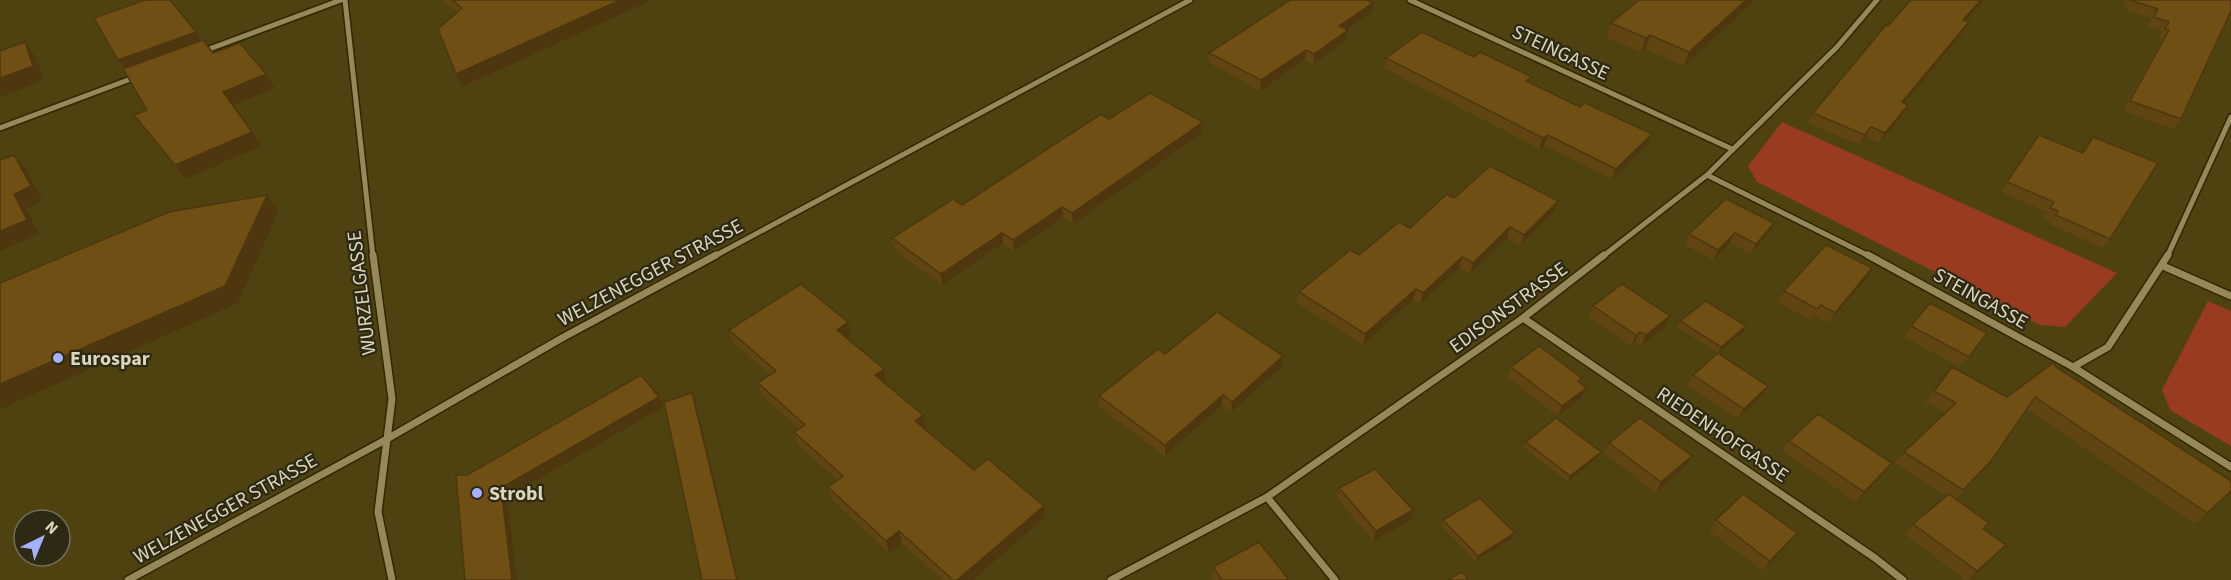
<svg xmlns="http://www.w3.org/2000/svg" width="2231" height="580" viewBox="0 0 2231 580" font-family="'Source Sans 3',sans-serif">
<rect width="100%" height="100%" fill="#4d4210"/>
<path fill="#983b21" d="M1782 122 2117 273 2065 327 2040 325 1757 182 1748 166Z
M2208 301 2231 311V446L2170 410 2162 390Z"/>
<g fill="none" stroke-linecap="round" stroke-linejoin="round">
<g stroke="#312802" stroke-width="8">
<path id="street-far1" d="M345 0 373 257
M1410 0 1732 149
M204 51 341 0
M0 128 136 77
M1707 175 1871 257
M713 257 1190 0
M1602 257 1707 175 1837 47 1877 0
M2167 257 2231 117"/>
</g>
<g stroke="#312802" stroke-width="10">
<path id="street" d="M373 255 392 399 378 512 392 580
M1868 255 2073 367 2231 467
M2163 266 2231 296
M1523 318 1875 558 1903 580
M2073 367 2108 347 2168 255
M1267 497 1335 580
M128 580 387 439 562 338 716 255
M1111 580 1267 497 1523 318 1604 255"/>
</g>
<use href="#street-far1" stroke="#958959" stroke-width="5"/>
<use href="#street" stroke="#958959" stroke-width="7"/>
</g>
<path fill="#604412" d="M441 0H652L462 87 457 12Z
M1629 0H1755L1684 66 1645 49 1641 52 1606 37 1611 23 1636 3Z
M1911 0H1983L1965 21 1963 32 1904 103 1908 105 1902 115 1879 143 1866 137 1859 145 1808 123 1813 113Z
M2124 0H2231L2181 119 2173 129 2123 111 2162 39 2158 38 2162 31 2147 26 2151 19 2124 9 2127 4 2123 3Z
M1373 3 1371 13 1347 30 1346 41 1313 64 1305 60 1260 91 1209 63V53Z
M201 40 213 53 275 88 233 106 262 146 185 179 145 130 134 115 147 110Z
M1386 58 1530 83 1580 107 1652 134 1648 145 1612 179 1544 145 1539 149 1384 68Z
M1109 119 1203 122 1202 133 1073 224 1063 217 1014 251 1003 243 942 285 894 249 892 238 962 205Z
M2039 135 2082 153 2093 137 2110 239 2103 248 2049 224 2051 221 2043 217 2047 212 2001 192Z
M1454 198 1554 212 1520 245 1507 238 1470 274 1459 268 1420 304 1413 299 1363 345 1297 303 1299 292 1359 255 1410 228Z
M1726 199 1769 233 1750 254 1730 243 1713 260 1685 245 1689 234Z
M1866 279 1828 323 1814 316 1811 320 1778 302 1784 291Z
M1593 306 1670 316 1665 327 1641 346 1635 342 1631 346 1588 317Z
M1680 321 1743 332 1718 353 1677 327Z
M848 322 851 335 846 338 884 369 886 381 884 383 923 415 926 427 924 428 974 470 1044 506 1045 517 973 580H942L902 543 889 553 831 499 828 487 837 480 798 445 794 432 799 429 762 395 758 383 770 375 733 342 729 330Z
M1911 326 1987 333 1960 367 1904 337Z
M1165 354 1282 367 1231 412 1222 405 1165 456 1099 407V396Z
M1511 367 1582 378 1580 383 1581 398 1558 416 1507 377Z
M1952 367 2007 397 2056 367 2231 491 2195 524 2027 409 1981 472 1956 499 1984 529 2006 545 1969 580H1966L1905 534 1913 524 1946 496 1895 463 1904 452 1945 413 1925 402Z
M1693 375 1762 396 1737 419 1687 386Z
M1789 441 1892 463 1884 473 1856 502 1782 451Z
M1526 442 1598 457 1568 482 1523 447Z
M1609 443 1686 466 1656 493 1604 453Z
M1339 488 1410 521 1373 541 1337 498Z
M1443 520 1512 539 1475 561 1441 526Z
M1716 520 1789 543 1763 571 1709 531Z
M1213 567 1289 580H1214L1212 577Z"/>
<path fill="#4e370f" d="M620 0H652L462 87 456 74Z
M1746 0H1755L1684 66 1689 52Z
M1981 0H1983L1958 30 1963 20Z
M1373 3 1371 13 1337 36 1339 26Z
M1969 22 1963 32 1897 112 1902 102Z
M1348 30 1346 41 1313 64 1314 54Z
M196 32 205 46 129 75 118 60Z
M1650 35 1645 49 1641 52 1646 38Z
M25 42 35 56 44 80 0 97V78Z
M1306 50 1305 60 1260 91 1261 80Z
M266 74 275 88 232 106 223 92Z
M1908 105 1902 115 1879 143 1885 133Z
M1203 122 1202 133 1073 224 1072 213Z
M1871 127 1866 137 1859 145 1865 135Z
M252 132 262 146 185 179 175 165Z
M1652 134 1648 145 1612 179 1616 169Z
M1548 135 1544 145 1539 149 1543 138Z
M14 155 26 169 43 201 26 208 39 234 0 251V231L14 194Z
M267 195 278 212 238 303 0 409V384Z
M1558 201 1554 212 1520 245 1524 235Z
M1062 207 1063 217 1014 251 1013 240Z
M1774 223 1769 233 1750 254 1756 244Z
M1510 227 1507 238 1470 274 1473 263Z
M1002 233 1003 243 942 285 941 274Z
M1735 233 1730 243 1713 260 1718 250Z
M1462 257 1459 268 1420 304 1423 293Z
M1872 268 1866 279 1828 323 1835 313Z
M1416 289 1413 299 1363 345 1365 334Z
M1670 316 1665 327 1641 346 1646 335Z
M848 322 851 335 840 343 837 330Z
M1746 326 1743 332 1718 353 1721 347Z
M1640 332 1635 342 1631 346 1636 335Z
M1283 356 1282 367 1231 412 1232 402Z
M884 369 886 381 878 387 875 375Z
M1768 386 1762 396 1737 419 1744 409Z
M1586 388 1581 398 1558 416 1562 406Z
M692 393 695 398 738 580H737Z
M1223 395 1222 405 1165 456V445Z
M659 397 663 407 507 497 517 580H512L501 488Z
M923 415 926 427 918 433 915 421Z
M1601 452 1598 457 1568 482 1570 476Z
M1692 456 1686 466 1656 493 1661 482Z
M1892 463 1884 473 1856 502 1864 492Z
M1044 506 1045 517 973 580H957Z
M1413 510 1410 521 1373 541 1376 531Z
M899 531 902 543 889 553 886 541Z
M1515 533 1512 539 1475 561 1478 556Z
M1797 533 1789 543 1763 571 1770 561Z
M2006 545 1996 555 1969 580 1977 571Z"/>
<path fill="#704f15" stroke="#4e370f" stroke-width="1.5" d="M145 0H170L196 32 118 60 94 18Z
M452 0H620L456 74 438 29 462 8Z
M1290 0H1367L1373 3 1339 26 1348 30 1314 54 1306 50 1261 80 1209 53Z
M1639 0H1746L1689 52 1650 35 1646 38 1611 23Z
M1911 0H1981L1963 20 1969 22 1902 102 1908 105 1885 133 1871 127 1865 135 1813 113 1886 25 1888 26Z
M2130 0H2231V11L2181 119 2130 101 2169 30 2165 29 2169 22 2154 17 2158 9Z
M1422 32 1474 57 1480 52 1532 77 1526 81 1580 107 1585 103 1652 134 1616 169 1548 135 1543 138 1386 58Z
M203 40 213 53 240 43 266 74 223 92 252 132 175 165 134 115 147 110 123 69Z
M25 42 33 66 0 78V51Z
M1150 93 1203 122 1072 213 1062 207 1013 240 1002 233 941 274 892 238 953 199 962 205 1101 114 1109 119Z
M2039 135 2083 153 2093 137 2158 163 2110 239 2056 215 2058 211 2050 208 2054 202 2007 182Z
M14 155 31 186 14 194 27 220 0 231V160Z
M1490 166 1558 201 1524 235 1510 227 1473 263 1462 257 1423 293 1416 289 1365 334 1299 292 1350 250 1359 255 1399 222 1410 228 1447 194 1454 198Z
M267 195 225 286 0 384V283L169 212Z
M1726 199 1774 223 1756 244 1735 233 1718 250 1689 234Z
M1826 245 1872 268 1835 313 1821 305 1817 309 1784 291Z
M801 284 848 322 837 330 884 369 875 375 923 415 915 421 974 470 988 459 1044 506 957 580H953L899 531 886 541 828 487 843 476 794 432 805 425 758 383 776 371 729 330Z
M1622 284 1670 316 1646 335 1640 332 1636 335 1593 306Z
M1706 301 1746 326 1721 347 1680 321Z
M1930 303 1987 333 1969 357 1911 326Z
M1217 312 1283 356 1232 402 1223 395 1165 445 1099 396 1158 349 1165 354Z
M1539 346 1582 378 1578 381 1586 388 1562 406 1511 367Z
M1718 353 1768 386 1744 409 1693 375Z
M2053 363 2056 367 2231 481V491L2207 513 2035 397 1991 461 1963 490 1904 452 1956 403 1934 391 1952 367 2007 397Z
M641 375 659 397 501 488 512 580H465L456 475H467Z
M692 393 737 580H702L664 402Z
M1818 414 1892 463 1864 492 1789 441Z
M1556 418 1601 452 1570 476 1526 442Z
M1640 418 1692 456 1661 482 1609 443Z
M1375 469 1413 510 1376 531 1339 488Z
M1743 494 1797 533 1770 561 1716 520Z
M1949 494 1989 523 1983 529 2006 545 1977 571 1913 524Z
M1480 498 1515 533 1478 556 1443 520Z
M1259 542 1289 580H1222L1213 567Z
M1462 572 1469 580H1448Z"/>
<g fill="#a5b1fc" stroke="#2d2914" stroke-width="2">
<circle cx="58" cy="358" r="6"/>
<circle cx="477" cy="493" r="6"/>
</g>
<g text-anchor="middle" stroke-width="4.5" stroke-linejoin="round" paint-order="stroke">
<g font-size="20" fill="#dcd6bd" stroke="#2d2914">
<text transform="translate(1561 52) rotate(25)" y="7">STEINGASSE</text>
<text transform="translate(650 272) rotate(-28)" y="7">WELZENEGGER STRASSE</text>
<text transform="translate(361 293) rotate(-97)" y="7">WURZELGASSE</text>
<text transform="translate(1981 298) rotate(29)" y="7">STEINGASSE</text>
<text transform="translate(1508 307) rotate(-36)" y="7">EDISONSTRASSE</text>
<text transform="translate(1723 434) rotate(34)" y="7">RIEDENHOFGASSE</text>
<text transform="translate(225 508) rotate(-29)" y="7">WELZENEGGER STRASSE</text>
</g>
<g font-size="20" font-weight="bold" fill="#dcd6bd" stroke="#2d2914" text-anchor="start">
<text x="70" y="365">Eurospar</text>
<text x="489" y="500">Strobl</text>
</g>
</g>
<g transform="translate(42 538) rotate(43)"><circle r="28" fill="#2d2914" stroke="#736e58" stroke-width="1.5"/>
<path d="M0-4.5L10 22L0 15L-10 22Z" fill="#a5b1fc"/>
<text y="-9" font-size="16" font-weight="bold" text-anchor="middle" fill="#dcd6bd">N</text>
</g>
</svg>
